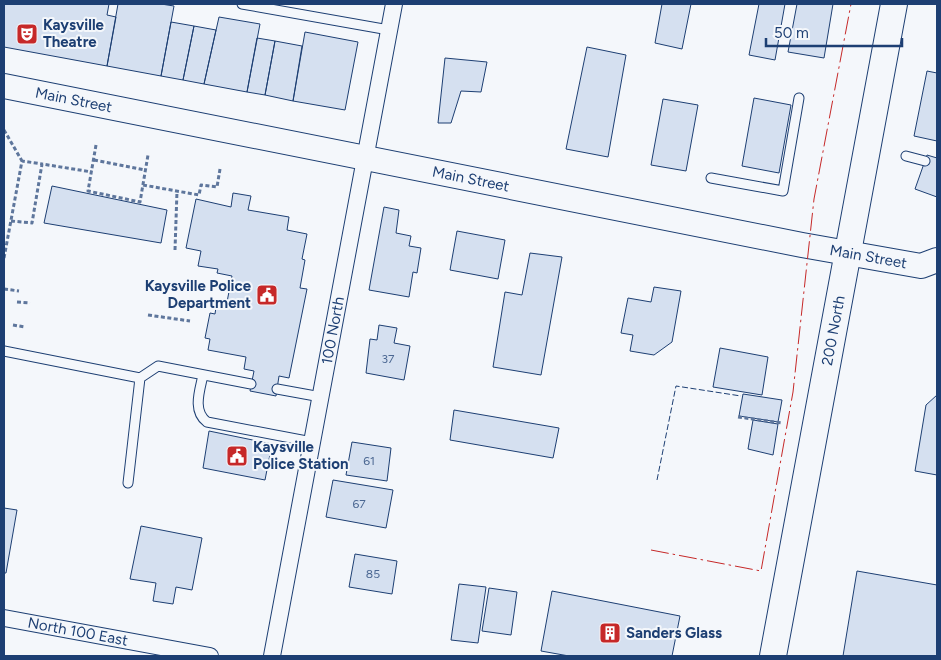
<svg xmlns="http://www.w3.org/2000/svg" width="941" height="660" viewBox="0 0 941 660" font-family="Figtree,sans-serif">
<rect width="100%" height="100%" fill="#f4f7fb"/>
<path fill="#d5e0f0" stroke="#1d3f73" d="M4 4H109L107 15 116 17 107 66 4 47Z
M118 4H161L174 6 161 76 107 66Z
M662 4H691L682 49 655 43Z
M759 4H785L775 60 749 55Z
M797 4H833L824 58 788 52Z
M219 17 260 24 247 92 204 84Z
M171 22 194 26 183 80 161 76Z
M194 26 216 30 204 84 183 80Z
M305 32 358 42 345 110 293 101Z
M257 38 275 41 265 95 247 92Z
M275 41 302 46 293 101 265 95Z
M587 47 626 55 608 157 566 149Z
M445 58 487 62 481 92 461 91 451 123H438Z
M927 71 937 73V141L914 136Z
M754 98 791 105 779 173 742 166Z
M663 99 698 105 686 171 651 165Z
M927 155 937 158V197L915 189Z
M52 186 167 210 161 243 44 223Z
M233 193 251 196 248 210 289 217 287 230 307 234 302 259 305 260 300 288 307 289 289 378 279 376 276 396 250 391 254 371 244 369 246 357 208 350 210 339 205 338 210 313 215 314 217 300 227 302 232 276 217 273 218 269 198 266 201 251 186 248 196 199 231 207Z
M384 207 399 210 396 233 411 236 409 246 421 248 417 273 413 272 409 297 369 290Z
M457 231 505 240 498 279 450 270Z
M530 253 562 257 541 375 493 367 505 292 522 295Z
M654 287 681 291 672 342 654 355 630 351 633 335 621 333 628 298 651 302Z
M379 325 397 328 394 343 410 346 404 380 366 373 370 339 377 340Z
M720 348 768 357 762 395 713 387Z
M743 394 782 400 778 422 739 416Z
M937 395V475L915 471 926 405Z
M454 410 559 428 553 458 450 440Z
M753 420 778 424 773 455 748 449Z
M209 431 272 444 265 480 203 468Z
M352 442 391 448 387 481 346 475Z
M333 480 393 490 386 528 326 517Z
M4 508 17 510 6 573H4Z
M141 526 202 538 192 590 176 587 173 604 153 601 156 583 130 579Z
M355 554 397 561 392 594 349 587Z
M857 571 937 585V656H843Z
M459 584 486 587 478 643 451 640Z
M489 588 517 592 511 635 482 631Z
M552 591 680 616 672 656H569L541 651Z"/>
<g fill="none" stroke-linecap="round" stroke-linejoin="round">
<g stroke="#1d3f73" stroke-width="11">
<path id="service" d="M242 4 389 30
M906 156 925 161
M711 178 783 191 799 98
M4 351 140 378 158 366 251 384
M203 375C200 390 192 411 207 422L312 442
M277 389 321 397
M128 483 140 378"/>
</g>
<g stroke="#1d3f73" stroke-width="18">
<g id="minor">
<path id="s1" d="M4 618 210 656"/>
<path id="s2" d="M272 656 394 4"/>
</g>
</g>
<g stroke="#1d3f73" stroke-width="26">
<g id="secondary">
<path id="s3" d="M4 86 802 245 921 266 937 260"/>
</g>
</g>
<g stroke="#1d3f73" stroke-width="28">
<g id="primary">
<path id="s4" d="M773 656 894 4"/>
</g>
</g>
<path stroke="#5e769c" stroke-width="3" stroke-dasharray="4 2.5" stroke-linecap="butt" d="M4 130 22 161
M96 145 88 191 140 202 148 155
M94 160 145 170
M143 185 199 195 201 185 217 187 220 169
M11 221 32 223 42 164 92 172
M175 250 177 191
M4 258 22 161 42 164
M4 289 19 291
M17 302 30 303
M148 315 190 321
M13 325 25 327
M738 417 782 423"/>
<use href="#service" stroke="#f4f7fb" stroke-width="9"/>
<use href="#minor" stroke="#f4f7fb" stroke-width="16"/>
<use href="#secondary" stroke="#f4f7fb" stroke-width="24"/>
<use href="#primary" stroke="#f4f7fb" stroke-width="26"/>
<path stroke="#1d3f73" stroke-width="1" stroke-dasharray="6 2.5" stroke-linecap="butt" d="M657 480 676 386 741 396"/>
<path stroke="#c62828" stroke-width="1" stroke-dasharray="18 4 2.5 4" stroke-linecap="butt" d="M651 550 761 571 793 392 814 199 851 4"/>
</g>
<defs>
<g id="theatre-square" transform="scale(1.125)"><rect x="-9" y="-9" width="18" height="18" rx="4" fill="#c62828" stroke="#f4f7fb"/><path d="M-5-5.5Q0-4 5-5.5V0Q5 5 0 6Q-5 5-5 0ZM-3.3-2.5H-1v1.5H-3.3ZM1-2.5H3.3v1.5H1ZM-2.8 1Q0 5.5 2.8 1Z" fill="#fff"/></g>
<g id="civic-square" transform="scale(1.125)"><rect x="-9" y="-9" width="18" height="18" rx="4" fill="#c62828" stroke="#f4f7fb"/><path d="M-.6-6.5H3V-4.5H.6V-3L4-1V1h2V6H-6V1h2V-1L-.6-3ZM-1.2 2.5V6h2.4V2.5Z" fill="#fff"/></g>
<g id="building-square" transform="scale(1.125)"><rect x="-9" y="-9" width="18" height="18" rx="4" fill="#c62828" stroke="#f4f7fb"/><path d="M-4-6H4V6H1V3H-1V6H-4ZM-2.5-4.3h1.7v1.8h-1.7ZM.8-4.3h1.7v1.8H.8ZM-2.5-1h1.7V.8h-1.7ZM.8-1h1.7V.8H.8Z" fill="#fff"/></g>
</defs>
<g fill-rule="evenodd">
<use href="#theatre-square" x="27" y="34"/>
<use href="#civic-square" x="267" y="295"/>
<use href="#civic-square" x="237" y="456"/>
<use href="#building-square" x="610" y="633"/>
</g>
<g text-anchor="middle" stroke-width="4" stroke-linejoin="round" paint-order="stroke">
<g font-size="12" fill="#4b6792">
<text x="388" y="363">37</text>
<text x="369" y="465">61</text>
<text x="359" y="508">67</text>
<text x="373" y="578">85</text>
</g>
<g font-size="15" font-weight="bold" fill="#1d3f73" stroke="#f4f7fb" text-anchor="start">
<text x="43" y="30">Kaysville<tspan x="43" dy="17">Theatre</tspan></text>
<text x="251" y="291" text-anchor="end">Kaysville Police<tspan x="251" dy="17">Department</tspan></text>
<text x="253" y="452">Kaysville<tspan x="253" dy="17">Police Station</tspan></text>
<text x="626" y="638">Sanders Glass</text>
</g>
<g font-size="15" fill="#1d3f73" stroke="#f4f7fb">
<text dy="5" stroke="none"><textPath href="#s3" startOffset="71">Main Street</textPath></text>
<text dy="5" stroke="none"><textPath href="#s3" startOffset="476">Main Street</textPath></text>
<text dy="5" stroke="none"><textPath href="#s3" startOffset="881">Main Street</textPath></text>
<text dy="5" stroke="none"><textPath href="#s2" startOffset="331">100 North</textPath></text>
<text dy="5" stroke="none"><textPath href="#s4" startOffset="331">200 North</textPath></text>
<text dy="5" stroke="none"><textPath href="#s1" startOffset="75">North 100 East</textPath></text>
</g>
</g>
<rect width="941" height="660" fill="none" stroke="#1d3f73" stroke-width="10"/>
<path d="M766 38v8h136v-8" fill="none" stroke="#1d3f73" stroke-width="2.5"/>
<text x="774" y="38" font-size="15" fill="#1d3f73" stroke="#f4f7fb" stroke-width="4" paint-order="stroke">50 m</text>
</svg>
